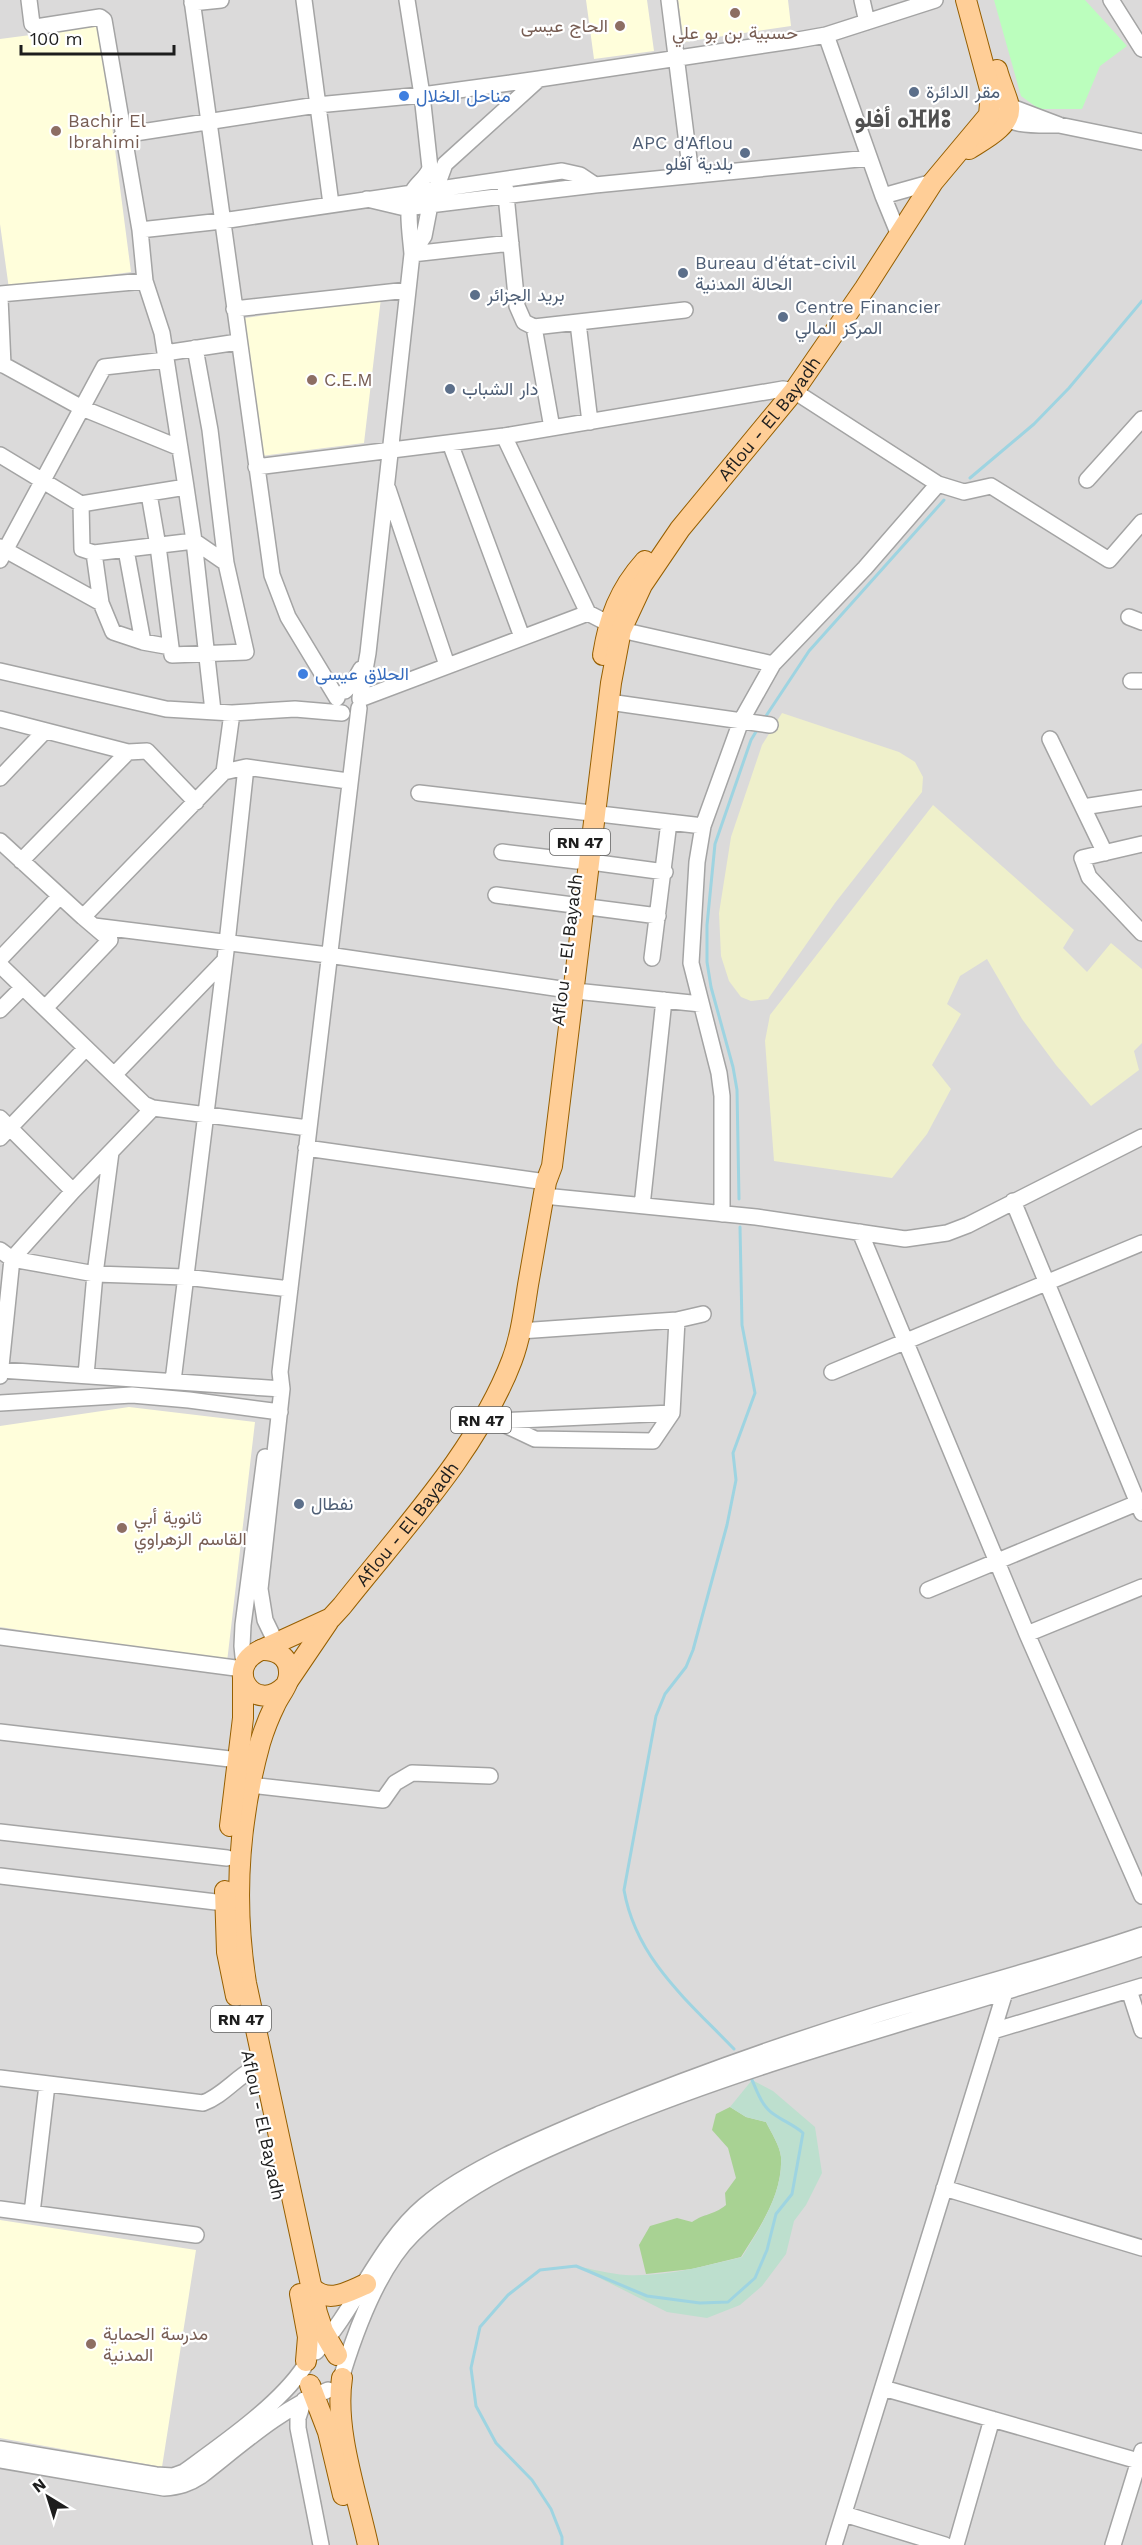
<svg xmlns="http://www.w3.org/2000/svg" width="1142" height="2545" viewBox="0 0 1142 2545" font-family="'Work Sans',Vazirmatn,'Noto Sans Tifinagh',sans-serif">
<rect width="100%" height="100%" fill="#efeae2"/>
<path fill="#dbdada" d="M0 0H1142V2545H0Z"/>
<path fill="#fffedb" d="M586 0H647L654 51 594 59Z
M678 0H788L791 26 684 42Z
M99 26 131 272 9 289 0 224V39Z
M381 298 364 443 261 456 245 318Z
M129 1407 255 1422 227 1662 0 1627V1426Z
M0 2220 196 2250 162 2467 0 2438Z"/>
<path fill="#eff0cb" d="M782 713 899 752 915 762 923 777 922 792 835 903 768 999 751 1001 741 997 729 981 721 956 719 913 731 837 762 745Z
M933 805 1074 930 1063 948 1087 972 1111 943 1142 969V1043L1134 1051 1139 1070 1091 1106 1056 1065 1022 1019 987 959 960 976 947 1004 961 1014 932 1065 951 1089 927 1134 892 1178 774 1161 765 1041 770 1015Z"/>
<path fill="#a8d293" d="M730 2107 746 2117 766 2122C771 2132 780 2146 781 2157 783 2194 760 2227 741 2257L692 2269 646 2274 639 2245 650 2226 677 2218 692 2222C705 2213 712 2216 726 2205L725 2193 736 2178 728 2148 712 2130 716 2114Z"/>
<path fill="#bddfce" d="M752 2080 773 2091 815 2127 822 2173 806 2205 794 2221 786 2254 762 2286 740 2305 707 2318 667 2312 576 2266C592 2269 610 2274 626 2275 665 2277 705 2266 742 2257 760 2227 783 2194 781 2157 780 2146 771 2132 766 2122L746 2117 730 2107Z"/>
<path fill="#bbfebd" d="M994 0H1085L1127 46 1100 66 1082 109H1039L1021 96Z"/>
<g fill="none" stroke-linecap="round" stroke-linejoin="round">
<path stroke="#9ed4e1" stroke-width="3" d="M970 478 1034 424 1069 388 1142 301
M764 719 809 651 944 500
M739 1199 737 1090 733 1067 711 987 707 962V925L715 844 751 740 757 730
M734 2049C688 2001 636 1959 624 1890L656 1716 665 1694 686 1667 693 1650 727 1525 736 1480 733 1453 755 1393 742 1325 740 1227
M562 2545V2537L551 2509 532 2480 496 2443 476 2406 471 2368 480 2327 508 2295 540 2270 576 2266 647 2296 700 2303 728 2302 755 2278 767 2250 776 2214 792 2194 803 2133C794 2125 785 2122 775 2115 762 2107 758 2093 752 2080"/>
<g stroke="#a4a4a4" stroke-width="18">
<path id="minor" d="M29 0 32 24 36 27 100 17 104 20 140 230 145 281 162 333 186 487
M192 0 272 575 288 617 337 698
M304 0 331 204
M669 0 691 175
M862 0 867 22
M1111 0 1142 49
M192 3 221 0
M826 35 883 196 933 182
M1059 125C1034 125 1011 127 990 110L1009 106 1059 125 1142 142
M122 135 317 105 422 95 539 79 798 40 826 35 935 0
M505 185 517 306 524 322 534 327 685 310
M883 196 899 235
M367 199 405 208 595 185 869 158
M140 230 222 221 562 171 580 175 595 185
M412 254 424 236 430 205 445 164 539 79
M412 254 511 243
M0 294 145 281
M0 298 3 365
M234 309 408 290
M578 323 590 422
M534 327 552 428
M165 353 238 342
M0 363 82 408 180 448
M504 436 588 613
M450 443 522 637
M0 455 81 504 186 487 194 541 213 711
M256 467 504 436 783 389 794 391 938 484 964 492 991 486 1109 560 1142 522
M1087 480 1142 419
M388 489 447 665
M149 494 158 546 172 655 246 652 226 563 210 430 195 348
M0 547 101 603 94 553 82 549 81 504
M126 550 143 642 171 647
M94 553 194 541 226 563
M0 560 104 367 166 360
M101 603 113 632 143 642
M1129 617 1142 622
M0 671 166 709 232 713 295 709 342 713
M1131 681H1142
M345 691 353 683 361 669
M360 698 368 653 412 254C411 239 405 204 413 191 418 182 427 178 430 168L422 95 407 0
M360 699 588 613 621 630 773 664
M609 702 770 725
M0 719 128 752 147 751 196 802
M1050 739 1105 853
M246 767 348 781
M0 778 45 731
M419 793 703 826
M1083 807 1142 798
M0 841 83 917
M1142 844 1082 858 1089 877 1142 933
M502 852 577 861
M21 861 128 752
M591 862 665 872
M496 895 658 916
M94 926 328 955 575 991 701 1004
M652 958 669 822
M0 959 60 896
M0 965 144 1104 153 1108 308 1128
M45 1008 110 940 83 917 224 772 232 713
M0 1010 23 987
M114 1075 224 961
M0 1118 73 1191 153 1108
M0 1138 86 1048
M306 1148 546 1182
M544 1196 756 1217 905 1239 947 1233 968 1225 1142 1137
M1013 1201 1142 1513
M642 1206 664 1000
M722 1214V1096L719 1073 691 963 697 862 703 826 741 721 773 664 865 568 938 484
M860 1232 1027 1634 1142 1896
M0 1250 12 1259 95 1274 185 1277 290 1289
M520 1331 677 1320 703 1314
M0 1370 282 1389
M832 1372 1142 1243
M86 1375 95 1274 111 1152
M0 1376 12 1259 73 1191
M173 1381 227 943 246 767 224 772
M0 1403 132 1395 189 1400 280 1412
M482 1419 496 1421 672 1413 677 1320
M499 1422 535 1439 653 1441 672 1413
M928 1590 1142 1501
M1027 1634 1142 1587
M0 1637 243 1669
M280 1651 265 1620 260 1589 282 1389 280 1372 359 708
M244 1666 242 1646 243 1625 265 1457
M0 1732 247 1761
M250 1785 383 1800 395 1783 412 1773 490 1776
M0 1832 227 1858
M0 1876 224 1903
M1129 1990 1142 2030
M993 2031 1142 1986
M0 2078 203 2103C222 2096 234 2080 251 2070
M944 2188 1142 2248
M0 2209 196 2235
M32 2213 47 2085
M316 2352C357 2307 379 2244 424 2206 469 2168 547 2136 602 2113 692 2076 783 2044 876 2015 965 1988 1054 1965 1142 1935
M343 2372C357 2327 379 2267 413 2234 466 2182 539 2152 606 2124 780 2052 964 2009 1142 1948
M883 2388 1142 2462
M304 2400 298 2418V2428L321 2545
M0 2449 156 2475 173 2476 184 2472C221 2445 279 2405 304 2367
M0 2460 164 2488C179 2487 189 2484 201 2476 241 2445 280 2409 328 2390
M844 2514 945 2545
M834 2545 1005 1992
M956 2545 992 2419
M1113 2545 1142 2451"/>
</g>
<g stroke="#965f00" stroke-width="22">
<g id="major">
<path d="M969 149C983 140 1012 126 1009 106 1006 94 1000 82 997 70"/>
<path d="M603 655C609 618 619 590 645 561"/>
<path id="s1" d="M261 1650 331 1618 342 1606C401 1531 478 1450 512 1360 521 1336 524 1310 528 1285 534 1250 540 1216 546 1182L552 1166 611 683 621 630 642 585 680 529 794 391 865 288 933 182 989 115 991 93 966 0"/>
<path d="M288 1681 328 1622"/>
<path d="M285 1686C255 1716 221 1668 261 1650 275 1649 289 1656 289 1672 290 1684 280 1694 275 1705 269 1717 264 1730 260 1743 238 1823 233 1901 246 1983L317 2313 323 2331 337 2355"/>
<path d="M230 1826 243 1718V1676"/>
<path d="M225 1891 227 1952 236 1996"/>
<path d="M312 2288C329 2304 347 2292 366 2284"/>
<path d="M300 2294 308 2337 306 2361"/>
<path d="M342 2378C334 2430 357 2494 368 2545"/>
<path d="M310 2385 328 2432 343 2495"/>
</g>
</g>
<use href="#minor" stroke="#fff" stroke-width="15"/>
<use href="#major" stroke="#ffce97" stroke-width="20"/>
</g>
<g fill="#8d6e63" stroke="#fff" stroke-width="2">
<circle cx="735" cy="13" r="6"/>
<circle cx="620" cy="26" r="6"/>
<circle cx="56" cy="131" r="6"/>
<circle cx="312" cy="380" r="6"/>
<circle cx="122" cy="1528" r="6"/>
<circle cx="91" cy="2344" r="6"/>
</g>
<g fill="#5c6f8a" stroke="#fff" stroke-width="2">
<circle cx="914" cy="92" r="6"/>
<circle cx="745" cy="153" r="6"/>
<circle cx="683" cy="273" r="6"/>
<circle cx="475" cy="295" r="6"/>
<circle cx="783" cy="317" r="6"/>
<circle cx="450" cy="389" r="6"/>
<circle cx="299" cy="1504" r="6"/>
</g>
<g fill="#3f7fe0" stroke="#fff" stroke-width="2">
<circle cx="404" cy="96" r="6"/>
<circle cx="303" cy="674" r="6"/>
</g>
<g text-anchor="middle" stroke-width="4.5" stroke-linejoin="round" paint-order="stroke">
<g fill="#fff" stroke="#616161" stroke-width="1.5">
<rect x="550" y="829" width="60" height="26" rx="4.5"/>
<rect x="451" y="1407" width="60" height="26" rx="4.5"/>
<rect x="211" y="2006" width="60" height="26" rx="4.5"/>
</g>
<g font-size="16" font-weight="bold" fill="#1d1d1d">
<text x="580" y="848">RN 47</text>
<text x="481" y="1426">RN 47</text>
<text x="241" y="2025">RN 47</text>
</g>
<g font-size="18" fill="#785e54" stroke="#fff" text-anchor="start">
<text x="608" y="32" text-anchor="end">الحاج عيسى</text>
<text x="735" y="39" text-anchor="middle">حسبية بن بو علي</text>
<text x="68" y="127">Bachir El<tspan x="68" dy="21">Ibrahimi</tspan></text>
<text x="324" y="386">C.E.M</text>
<text x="134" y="1524">ثانوية أبي<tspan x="134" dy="21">القاسم الزهراوي</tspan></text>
<text x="103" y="2340">مدرسة الحماية<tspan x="103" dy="21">المدنية</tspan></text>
</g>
<g font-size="18" fill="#4e5e75" stroke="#fff" text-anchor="start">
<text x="926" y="98">مقر الدائرة</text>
<text x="733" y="149" text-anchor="end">APC d'Aflou<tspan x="733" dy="21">بلدية آفلو</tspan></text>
<text x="695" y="269">Bureau d'état-civil<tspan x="695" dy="21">الحالة المدنية</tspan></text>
<text x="487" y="301">بريد الجزائر</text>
<text x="795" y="313">Centre Financier<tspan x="795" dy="21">المركز المالي</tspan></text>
<text x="462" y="395">دار الشباب</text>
<text x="311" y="1510">نفطال</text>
</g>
<g font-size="18" fill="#366cbe" stroke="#fff" text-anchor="start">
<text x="416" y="102">مناحل الخلال</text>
<text x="315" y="680">الحلاق عيسى</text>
</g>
<g font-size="18" fill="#1d1d1d" stroke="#fff">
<text dy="6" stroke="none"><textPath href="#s1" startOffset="1392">Aflou - El Bayadh</textPath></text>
<text transform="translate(567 950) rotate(-83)" y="6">Aflou - El Bayadh</text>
<text dy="6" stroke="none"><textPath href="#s1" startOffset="198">Aflou - El Bayadh</textPath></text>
<text transform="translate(263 2125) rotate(78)" y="6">Aflou - El Bayadh</text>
</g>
<g font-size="24" font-weight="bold" fill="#505050" stroke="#fff">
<text x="903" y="127">أفلو ⴰⴼⵍⵓ</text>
</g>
</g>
<g transform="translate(48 2497) rotate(322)" stroke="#ffffff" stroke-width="4.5" paint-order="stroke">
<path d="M0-4.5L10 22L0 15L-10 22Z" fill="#1d1d1d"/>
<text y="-9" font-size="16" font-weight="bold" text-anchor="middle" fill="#1d1d1d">N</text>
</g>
<path d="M21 45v9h153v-9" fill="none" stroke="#1d1d1d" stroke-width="3"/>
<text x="30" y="45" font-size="18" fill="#1d1d1d" stroke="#ffffff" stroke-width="4.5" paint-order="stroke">100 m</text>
</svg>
